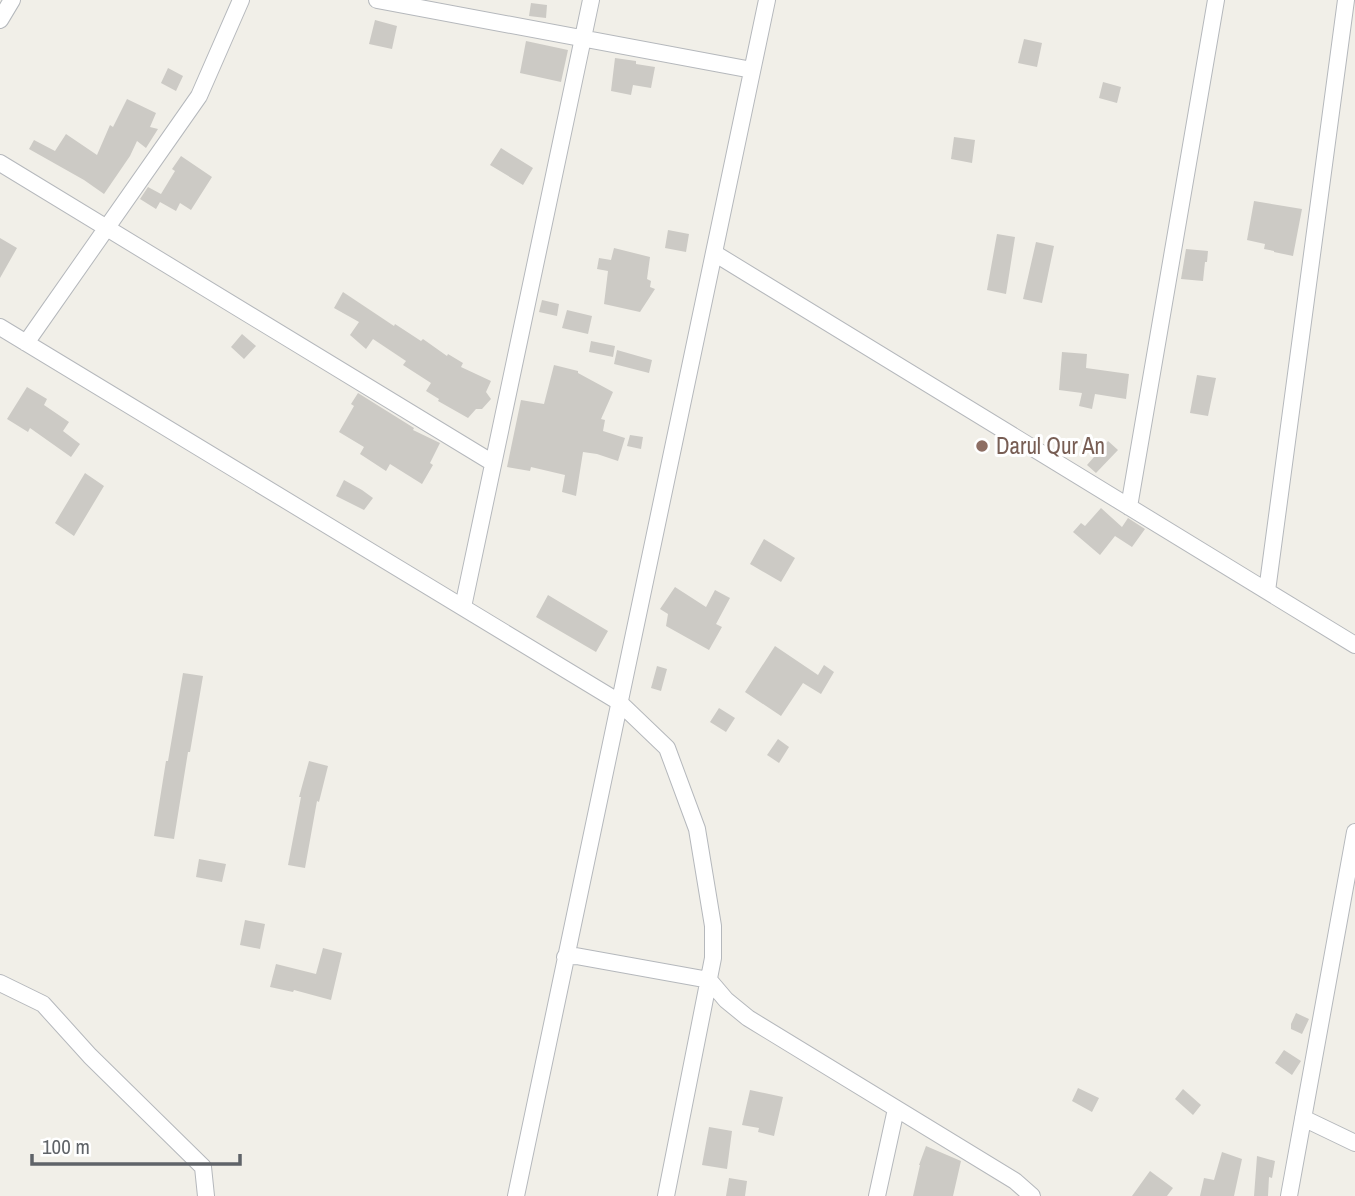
<svg xmlns="http://www.w3.org/2000/svg" width="1355" height="1196" viewBox="0 0 1355 1196" font-family="'Archivo Narrow',sans-serif">
<rect width="100%" height="100%" fill="#f1efe8"/>
<path fill="#cccac5" d="M531 3 547 5 546 18 529 16Z
M375 20 397 26 392 49 369 44Z
M1024 39 1042 43 1037 67 1018 63Z
M526 41 568 50 561 82 520 73Z
M615 58 636 61V64L655 67 651 88 633 85 631 95 611 91Z
M168 68 183 76 176 91 161 83Z
M1103 82 1121 87 1117 103 1099 98Z
M127 99 156 113 150 127 158 129 146 148 137 141 130 156 104 194 84 180 29 149 34 140 55 151 66 134 97 155 110 125 113 127Z
M954 137 975 140 972 163 951 159Z
M501 148 533 168 523 185 490 165Z
M181 156 212 177 191 210 180 203 176 211 160 202 156 209 140 199 148 187 161 194 175 171 172 169Z
M1254 201 1302 209 1293 256 1274 252V251L1264 249 1265 244 1247 240Z
M668 230 689 234 686 252 665 248Z
M997 234 1015 237 1006 294 987 290Z
M0 238 17 248 0 278Z
M1036 242 1054 246 1042 303 1023 299Z
M614 248 650 257 647 279 651 281 650 287 655 289 640 312 604 304 608 271 597 269 599 258 611 260Z
M1186 249 1208 251 1207 262H1205L1203 281 1181 279Z
M343 292 394 326 395 324 421 341 423 339 447 356 448 354 463 363 461 367 491 381 486 392 491 399 482 409H476L468 418 438 401 439 399 426 391 431 383 403 365 406 361 373 339 366 349 350 335 359 322 334 308Z
M542 300 559 304 557 316 539 312Z
M567 310 592 316 588 334 562 328Z
M242 334 256 346 244 359 231 347Z
M591 341 615 346 613 357 589 352Z
M617 350 652 360 649 373 614 364Z
M1062 352 1087 354 1086 368 1129 374 1126 399 1095 394 1092 409 1079 406 1082 393 1059 390Z
M554 365 578 371V373L613 392 601 419 605 420 603 431 625 438 618 461 597 454 583 452 576 496 562 492 565 475 531 467 530 471 507 467 521 400 544 404Z
M1197 375 1216 378 1208 416 1190 413Z
M27 387 47 399 44 405 69 422 63 431 80 444 71 457 30 428 28 432 7 419Z
M358 393 414 428 413 430 440 443 430 463 433 465 422 484 390 464 386 471 360 454 364 447 339 432 354 406 351 404Z
M630 435 643 437 641 449 627 446Z
M1108 441 1118 450 1096 473 1087 465Z
M85 473 104 486 74 536 55 523Z
M344 480 362 490 373 498 364 510 336 496Z
M1101 508 1122 527 1128 518 1145 529 1132 547 1115 536 1100 555 1073 532 1081 523 1085 526Z
M764 539 795 558 781 582 750 564Z
M675 587 706 607 715 590 730 598 716 624 722 627 709 650 666 626 668 614 660 609Z
M548 595 608 631 596 652 536 617Z
M775 646 818 675 824 665 834 672 821 694 803 683 781 716 745 692Z
M657 666 667 669 661 691 651 688Z
M183 673 203 676 190 752H188L174 839 154 836 166 761H168Z
M719 708 735 718 726 732 710 722Z
M778 739 789 747 779 763 767 755Z
M309 761 328 766 319 802 317 801 305 868 288 865 301 797H299Z
M199 859 226 864 222 882 196 877Z
M245 920 265 924 260 949 240 945Z
M323 948 342 953 331 1000 294 990 293 992 270 987 276 964 316 974Z
M1296 1013 1309 1019 1302 1034 1291 1029V1024Z
M1284 1050 1301 1061 1292 1075 1275 1063Z
M1078 1088 1099 1098 1092 1112 1072 1101Z
M1183 1089 1201 1105 1193 1115 1175 1099Z
M750 1090 783 1097 774 1136 758 1132 759 1128 742 1125Z
M709 1127 732 1131 727 1169 702 1165Z
M926 1146 961 1161 953 1196H913L920 1165H919Z
M1222 1152 1242 1159 1234 1196H1200L1204 1178 1214 1180Z
M1257 1156 1275 1161 1272 1178 1269 1177 1268 1196H1254Z
M1150 1171 1173 1188 1167 1196H1132Z
M729 1178 747 1181 745 1196H726Z"/>
<g fill="none" stroke-linecap="round" stroke-linejoin="round">
<g stroke="#b5b8bc" stroke-width="18">
<path id="minor" d="M377 0 752 70
M0 20 12 0
M0 163 493 463
M714 253 1355 645
M0 327 619 702 667 748 697 829 713 926V958L666 1196
M26 343 199 96 241 0
M1129 507 1216 0
M1267 591 1346 0
M463 607 591 0
M565 957 576 956 709 980 726 1000 748 1018 1015 1181 1032 1196
M0 983 43 1004 90 1056 203 1167 206 1196
M1303 1118 1355 1143
M516 1196 767 0
M877 1196 896 1109
M1289 1196 1355 832"/>
</g>
<use href="#minor" stroke="#fff" stroke-width="16"/>
</g>
<circle fill="#8d6e63" stroke="#fff" stroke-width="2.5" cx="982" cy="446" r="7"/>
<g text-anchor="middle" stroke-width="6" stroke-linejoin="round" paint-order="stroke">
<g font-size="23" fill="#785e54" stroke="#fff" text-anchor="start">
<text x="996" y="454">Darul Qur An</text>
</g>
</g>
<path d="M32 1154v10h208v-10" fill="none" stroke="#5f6368" stroke-width="3.5"/>
<text x="42" y="1154" font-size="21" fill="#5f6368" stroke="#ffffff" stroke-width="5" paint-order="stroke">100 m</text>
</svg>
